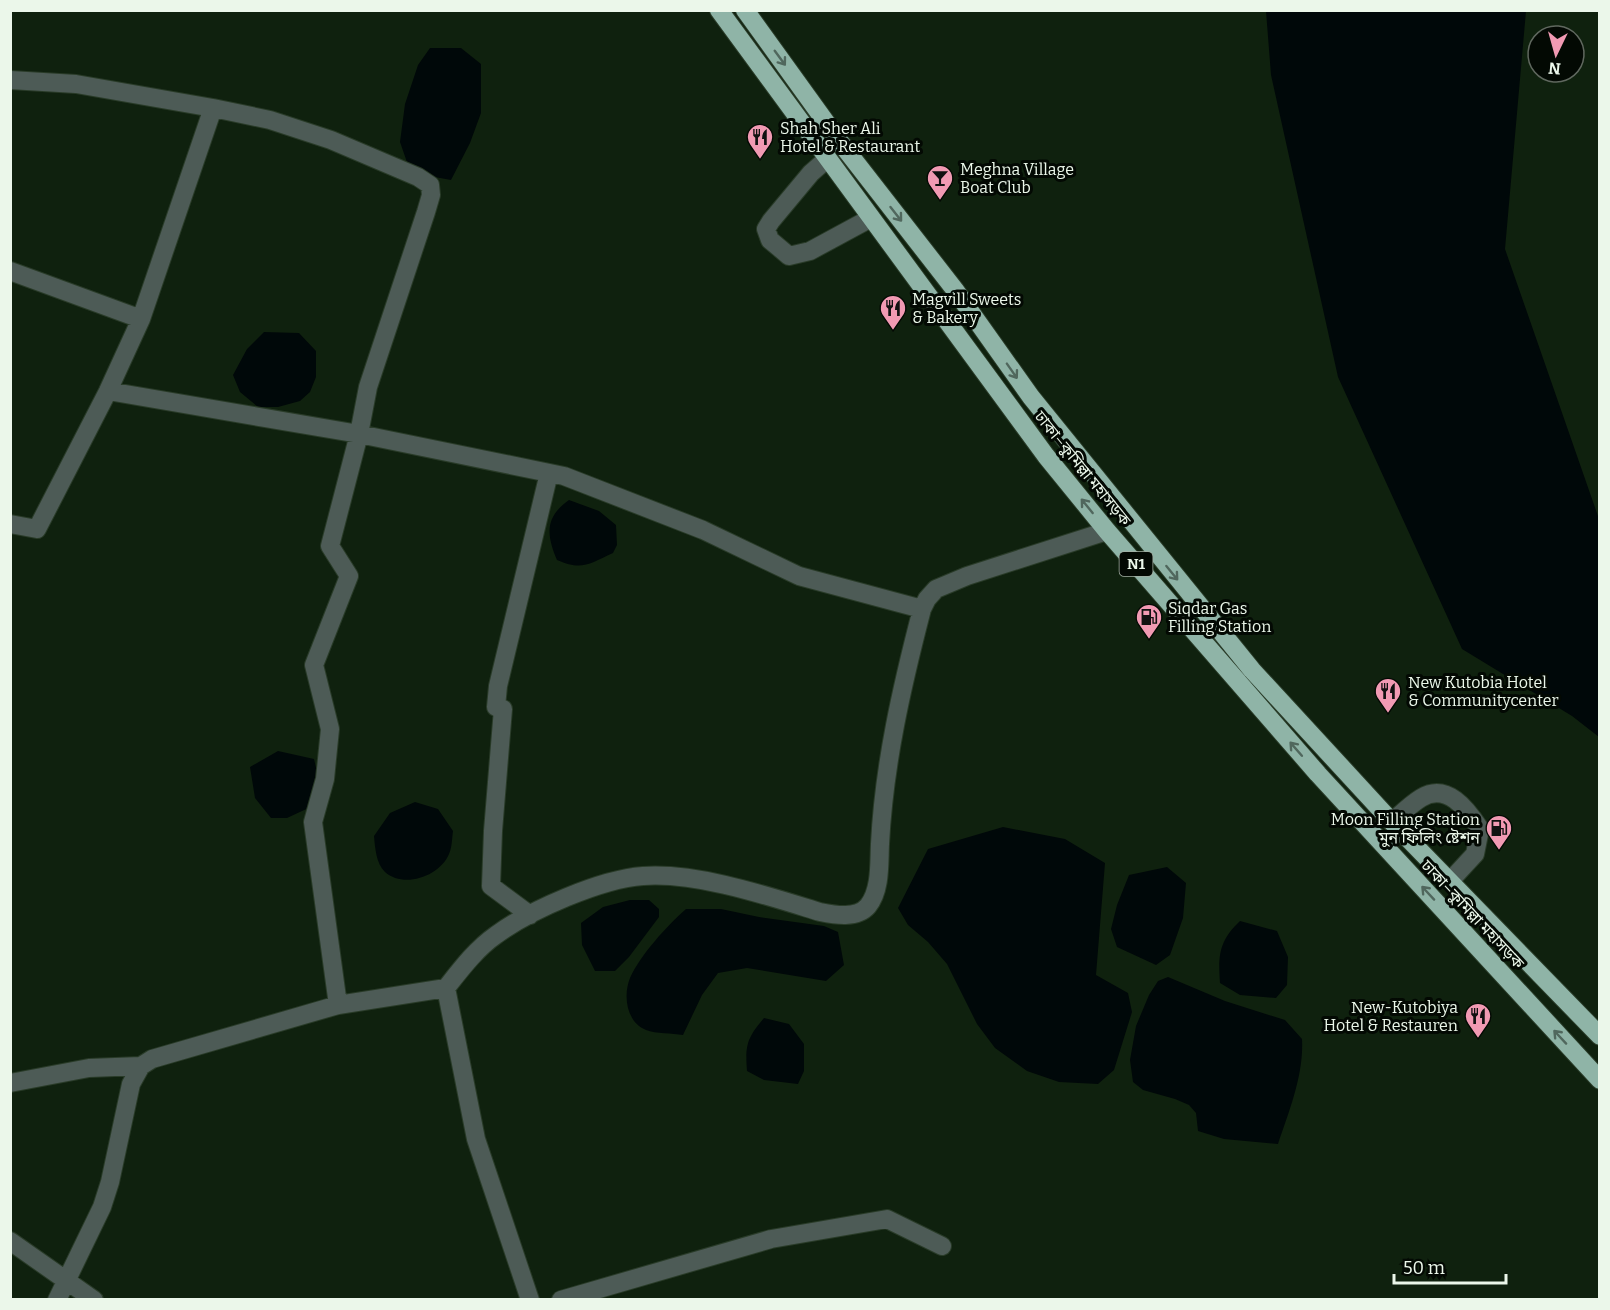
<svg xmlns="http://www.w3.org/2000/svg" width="1610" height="1310" viewBox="0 0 1610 1310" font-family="Bitter,'Noto Sans Bengali',serif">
<rect width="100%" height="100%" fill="#0f210e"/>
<path fill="#000809" d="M1266 11H1526L1505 249 1599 519V737L1572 716 1462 649 1338 377 1271 75Z
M430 48H461L481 64V113L470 143 451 180 424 175 409 168 400 142 405 104 418 65Z
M264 332 299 333 316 351V377L310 392 300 401 278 407H258L240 392 233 375 247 349Z
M569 500 599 511 616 525 617 545 613 553C589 564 582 571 557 560 546 534 545 517 569 500Z
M278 751 314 759 320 785 315 805 287 818H271L255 798 250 767Z
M415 802 438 809 453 831C452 838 452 848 449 854 440 876 404 889 385 872 376 864 375 847 374 836L390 813Z
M1003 827 1065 839 1105 863 1096 975 1128 993 1132 1012 1114 1070 1098 1084 1059 1082 1027 1071 995 1048 977 1024 947 964 928 942 908 925 898 908 928 849Z
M1167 867 1186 883 1183 918 1170 955 1156 965 1117 947 1111 929 1117 905 1129 875Z
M630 900H649L659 909V917L629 957 615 971H595L582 945 581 923 603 907Z
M686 909H721L759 917 824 926 838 932 844 965 826 981 747 968 718 973 702 995 683 1035C672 1033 656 1034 646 1030 626 1022 623 995 630 978 641 954 667 926 686 909Z
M1240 921 1277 931 1288 957 1287 985 1276 998 1240 995 1220 983C1218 955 1219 941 1240 921Z
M1168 977 1225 1001 1285 1020 1302 1039C1304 1075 1289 1111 1278 1144L1224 1139 1198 1131 1196 1113 1189 1105 1175 1099 1143 1090 1133 1082 1130 1060 1136 1026 1149 995 1158 981Z
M764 1018 789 1024 804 1044V1071L798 1084 764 1080 747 1071C745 1045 747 1038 764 1018Z"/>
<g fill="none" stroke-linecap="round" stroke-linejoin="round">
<g stroke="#293b28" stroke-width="20">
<path id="minor" d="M10 80 76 84 213 108 141 319 108 391 37 529 10 524
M213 108 270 120 331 140 418 177 430 185 431 195 426 212 368 387 359 434 330 546 349 576 314 665 330 729 325 779 313 822 338 1005
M827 159 811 173 771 221 766 229 770 240 789 256 810 251 871 218
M10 271 141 319
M108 391 359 434 564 476 703 530 799 576 922 609
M1392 822C1401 814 1411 804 1421 798 1447 782 1467 809 1480 829L1475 854 1450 881
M530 915 491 886 493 831 503 709 496 707 498 686 549 473
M446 988 476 1139 530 1300
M10 1083 89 1068 141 1066
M10 1241 94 1300
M57 1300 102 1207 110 1182 131 1084 141 1066 152 1059 338 1005 446 988C461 969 476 949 496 935 530 910 601 879 643 876 697 872 768 896 820 912 835 915 857 919 868 906 881 890 879 863 880 844 884 764 902 686 922 609L927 599 936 589 967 576 1107 531
M561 1300 771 1239 887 1219 942 1246"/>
</g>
<g stroke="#293b28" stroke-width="20">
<path id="highway" d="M719 10 1046 456 1107 531 1318 774 1600 1080
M745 10 843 146 955 290 1031 397 1252 670 1392 822 1600 1036"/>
</g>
<use href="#minor" stroke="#4d5b56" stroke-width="18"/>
<use href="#highway" stroke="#8fb4a7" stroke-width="18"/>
</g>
<defs><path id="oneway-shaft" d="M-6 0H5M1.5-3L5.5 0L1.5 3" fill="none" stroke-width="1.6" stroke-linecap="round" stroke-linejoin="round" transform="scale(1.5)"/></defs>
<g stroke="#50675d">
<use href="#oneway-shaft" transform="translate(780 58) rotate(54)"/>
<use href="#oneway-shaft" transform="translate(896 214) rotate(52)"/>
<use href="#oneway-shaft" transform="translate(1012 371) rotate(55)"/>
<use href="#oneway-shaft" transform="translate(1087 506) rotate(-129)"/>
<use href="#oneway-shaft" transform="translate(1172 573) rotate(51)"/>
<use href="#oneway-shaft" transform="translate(1296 749) rotate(-131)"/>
<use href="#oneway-shaft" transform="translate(1428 893) rotate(-133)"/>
<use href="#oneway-shaft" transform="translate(1560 1037) rotate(-133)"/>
</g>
<defs>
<g id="restaurant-pin" transform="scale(1.35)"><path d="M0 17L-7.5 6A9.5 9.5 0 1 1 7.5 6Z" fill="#f19ab3" stroke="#030903"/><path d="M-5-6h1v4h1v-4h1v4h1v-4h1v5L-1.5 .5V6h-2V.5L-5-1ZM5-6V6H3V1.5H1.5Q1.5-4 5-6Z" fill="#111"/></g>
<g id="bar-pin" transform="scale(1.35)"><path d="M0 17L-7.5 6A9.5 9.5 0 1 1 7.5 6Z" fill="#f19ab3" stroke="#030903"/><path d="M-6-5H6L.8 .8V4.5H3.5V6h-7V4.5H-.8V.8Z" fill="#111"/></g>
<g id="fuel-pin" transform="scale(1.35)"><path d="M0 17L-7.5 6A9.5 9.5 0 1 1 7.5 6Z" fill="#f19ab3" stroke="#030903"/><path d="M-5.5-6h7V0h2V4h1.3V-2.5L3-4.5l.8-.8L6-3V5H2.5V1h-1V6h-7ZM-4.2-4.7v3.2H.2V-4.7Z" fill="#111"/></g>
</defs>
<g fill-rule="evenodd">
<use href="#restaurant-pin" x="760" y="137"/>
<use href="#bar-pin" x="940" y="178"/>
<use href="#restaurant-pin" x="893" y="308"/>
<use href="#fuel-pin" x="1149" y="617"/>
<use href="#restaurant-pin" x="1388" y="691"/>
<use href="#fuel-pin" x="1499" y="828"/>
<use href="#restaurant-pin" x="1478" y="1016"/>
</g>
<g text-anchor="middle" stroke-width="6" stroke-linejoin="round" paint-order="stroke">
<rect fill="#030903" stroke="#a5b0a5" stroke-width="1.5" x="1119.5" y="552" width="33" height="24" rx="4.5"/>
<g font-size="15" font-weight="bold" fill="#ebf7ea">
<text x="1136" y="569">N1</text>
</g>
<g font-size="16" fill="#ebf7ea" stroke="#030903" text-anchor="start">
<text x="780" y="134">Shah Sher Ali<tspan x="780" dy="18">Hotel &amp; Restaurant</tspan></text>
<text x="960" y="175">Meghna Village<tspan x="960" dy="18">Boat Club</tspan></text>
<text x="912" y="305">Magvill Sweets<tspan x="912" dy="18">&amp; Bakery</tspan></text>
<text x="1168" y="614">Siqdar Gas<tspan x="1168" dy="18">Filling Station</tspan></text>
<text x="1408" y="688">New Kutobia Hotel<tspan x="1408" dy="18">&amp; Communitycenter</tspan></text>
<text x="1480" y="825" text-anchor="end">Moon Filling Station<tspan x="1480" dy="18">মুন ফিলিং ষ্টেশন</tspan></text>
<text x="1458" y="1013" text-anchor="end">New-Kutobiya<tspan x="1458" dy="18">Hotel &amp; Restauren</tspan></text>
</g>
<g font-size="16" fill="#ebf7ea" stroke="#030903">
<text transform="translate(1083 468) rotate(51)" y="6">ঢাকা–কুমিল্লা মহাসড়ক</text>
<text transform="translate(1473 914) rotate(47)" y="6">ঢাকা–কুমিল্লা মহাসড়ক</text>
</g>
</g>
<rect width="1610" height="1310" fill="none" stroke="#ebf7ea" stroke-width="24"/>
<g transform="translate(1556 54) rotate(185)"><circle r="28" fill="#030903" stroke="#60685f" stroke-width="1.5"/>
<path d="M0-4.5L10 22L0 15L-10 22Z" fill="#f19ab3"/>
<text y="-9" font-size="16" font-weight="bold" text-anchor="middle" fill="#ebf7ea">N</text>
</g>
<path d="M1394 1274v9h112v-9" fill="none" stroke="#ebf7ea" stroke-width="3"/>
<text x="1403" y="1274" font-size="18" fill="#ebf7ea" stroke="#030903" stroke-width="4.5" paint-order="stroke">50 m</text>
</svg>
